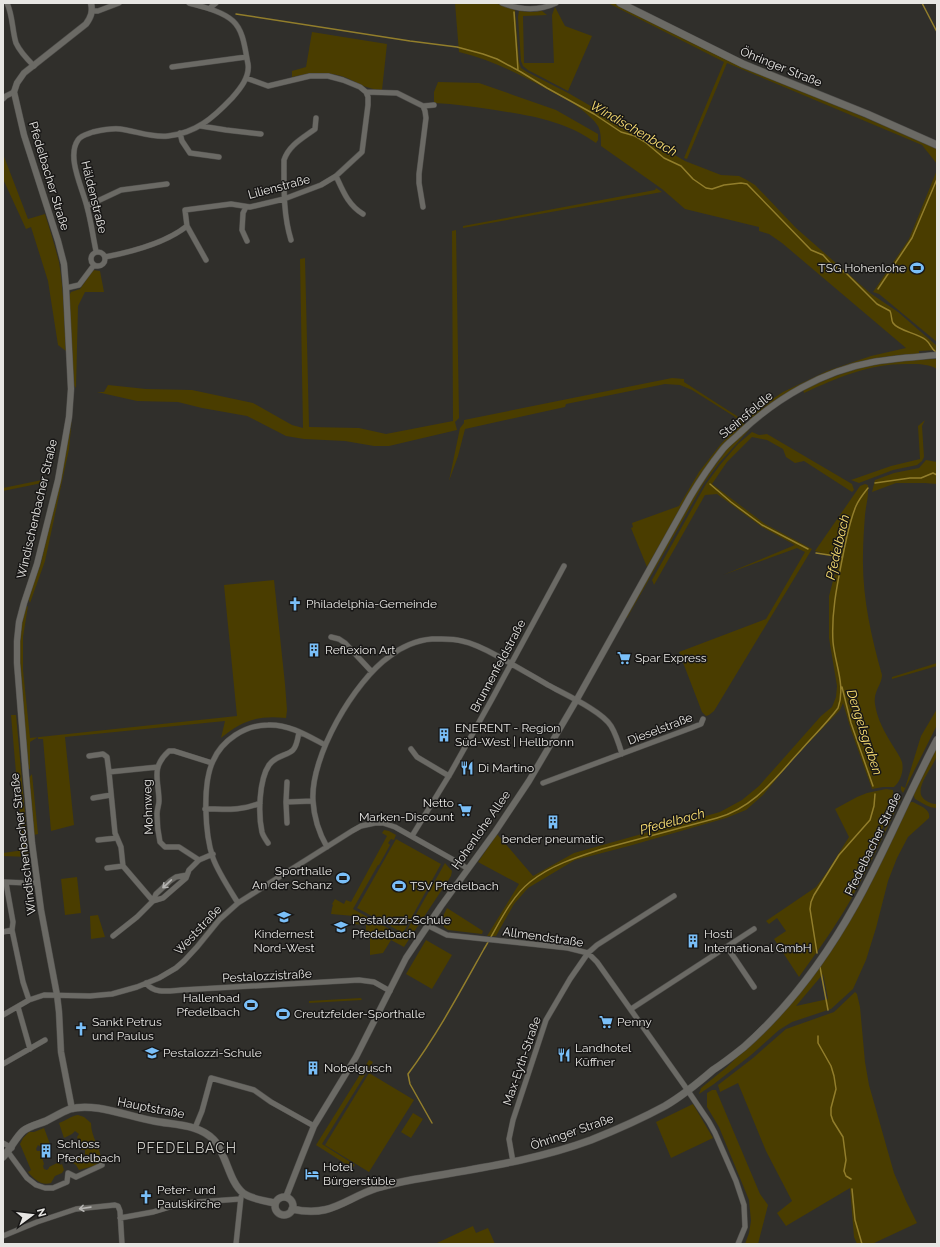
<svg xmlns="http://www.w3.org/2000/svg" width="940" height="1247" viewBox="0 0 940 1247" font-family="Raleway,sans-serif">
<rect width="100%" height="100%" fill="#302f2b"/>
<path fill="#4a3d00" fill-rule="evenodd" d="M455 3H495L515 10 519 62 521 68 527 72 570 94 685 161 721 175 739 176 745 179 755 185 796 228 870 293 898 312 937 346V350L919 351V354L898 355 872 359 847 366 784 395 764 408 751 419 747 418 743 416 750 414 783 392 827 371 871 356 906 348 782 243 769 234 759 231V227L685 209 662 189 601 146C601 139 601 132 598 126 594 119 579 107 571 102 535 83 499 61 459 52Z
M608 3H616L728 60 937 148V164L922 145 727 63 687 159 684 158 724 62Z
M555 7 565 26 592 36 568 91 528 70 523 66 521 61 518 17 519 11 532 12 542 11 547 15 523 16 524 63H554L552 15Z
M312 32 387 44 382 90C366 89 360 84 347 78 329 71 310 73 292 77V71L306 67Z
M438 82 479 83 556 110 598 134V140L596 143C565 121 532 116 495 110 475 107 455 104 434 103V92Z
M3 154 28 219 45 214C50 230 55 246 59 262 64 291 64 321 66 351L58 345 48 281 31 227 26 229 3 179Z
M937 170V342L879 294 873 292 909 239Z
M656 188 662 192 463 228V226L655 190Z
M456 230 459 418 455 422 457 430 389 446H374L345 441 304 439 286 436 247 416 202 408 178 402 137 401 97 392H104L108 385 146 389 192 390 253 403 292 425 303 428 300 259 305 258 309 427 359 428 386 434 453 421 452 231Z
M93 270 100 271 104 292H85L78 306 76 388 73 384 69 296 71 292 80 289Z
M937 359V369C928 364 920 364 910 364 872 363 838 377 804 393L803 390C825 380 848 370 872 365 893 360 915 360 937 359Z
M672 378 684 379V382L743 420 745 424 722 447 680 510 647 567 631 528 633 527 632 523 679 506 699 472 720 445 740 424 735 417 692 390 680 385 665 384 566 404 565 407 465 429 458 456 449 481 460 428 464 423V420Z
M72 418 69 449 45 561 30 603 28 598 41 563 67 446Z
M925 420 922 426 924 457 922 461 917 465 893 470 859 483 851 480 891 466 920 459 918 426Z
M748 429 749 430 719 463 704 483 627 618H626L693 497 708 475 727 449Z
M752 432 759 435 767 434 852 484 854 490 852 492 804 461 795 463 786 457 783 449 767 440 752 437 727 462 712 484 765 524 812 549 714 711 709 715 706 716 702 712 679 652 766 619 805 552 797 548 723 575 795 545 762 527 717 494 705 495 654 585 652 580 706 484 720 465 738 444Z
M926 460 937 462V484L925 483H896L872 492 875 480 894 473 919 468Z
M42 480V483L3 491V488Z
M865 484 868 485C869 495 866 505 865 515 864 528 863 542 863 555 862 596 871 636 882 675 882 685 873 691 875 704 877 719 885 733 893 746 896 751 900 756 902 762 904 770 901 781 894 787H883L872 789 851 730 843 703 840 710 794 758 763 795 746 810 726 818 629 846 575 860 528 888 514 904 496 936H487L519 884 478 862 497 834 533 876 574 853 720 812 742 800 759 786 821 716 832 707 836 697 837 686 829 638V596L839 558 815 551 860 486Z
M274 580 285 684 287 710 286 718C259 715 242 720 221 738L225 721 65 737 74 825 51 831 43 739H38V737L30 742V769L27 770 19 650 20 631 26 607 28 606 23 637V670L30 738 237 716 224 585Z
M937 663V666L892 679V677Z
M937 709V725L903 793 901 790V786L905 788 921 736Z
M11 715H16L29 857 3 856V853L24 850 17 784Z
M937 745C937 748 938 752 937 755 934 767 911 790 925 800 930 803 932 804 937 804V808C929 808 922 803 915 799L913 794Z
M32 774 38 834 34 835 28 779Z
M886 789 893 790 894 799 887 819 856 883H857C872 854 889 826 898 795L902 797C885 832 869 867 850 901 835 927 817 952 799 977L774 939 786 931 777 918 769 924 766 921 816 887 827 872 849 837 835 809 857 797 867 793Z
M911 802H913C920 806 931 809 929 818L908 837 897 858 888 881 876 928 866 960 853 989 831 1009 792 1022 779 1030 751 1055 714 1084 699 1094 701 1088 727 1067 786 1008 824 960 909 804ZM823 974 828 999 796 1006Z
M384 830 389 831 396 835 394 840 391 839 388 843 390 845 379 865H378L353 909 393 931 392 933 402 939 445 863 452 871 451 876 404 947 391 940 383 953 370 955V935L366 934V925L354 924V916L331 914 332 908 333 905 332 904 335 899 344 904 346 900 351 902 387 836 382 833Z
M396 839 441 864 403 933 357 908Z
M77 877 81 913 65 915 61 879Z
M447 908 483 931 482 934 448 930 444 927 442 918Z
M98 915 105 937 91 939 90 916Z
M426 940 452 955 432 989 406 974Z
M855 992 857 994 860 1007 865 1062 869 1085 894 1173 906 1201 917 1223 872 1244H857L854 1237 850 1188 786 1226 777 1213 792 1201 766 1151 738 1083 720 1092 718 1085 753 1058 786 1029 834 1012Z
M361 998 362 1000 309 1003V1001Z
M369 1060 373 1062 322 1144 355 1165 352 1168 316 1145Z
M369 1073 414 1100 369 1172 325 1145Z
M712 1090H716L760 1194 768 1205 758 1244H745L749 1233 751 1221 749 1200 719 1127 707 1107V1093Z
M693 1104 713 1138 671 1158 656 1122Z
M413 1113 423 1119 411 1138 401 1132Z
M78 1115 84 1117 91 1123C91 1139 102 1147 101 1164L79 1170 76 1165 70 1161V1157L80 1155H85V1150H82L77 1137 79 1134 75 1131 72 1134 64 1138 59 1123C66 1121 70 1116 78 1115Z
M44 1128 50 1144 41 1147 38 1145 36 1149 37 1151H40L44 1164 43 1166 44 1169 47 1170 49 1168V1167L59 1162 60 1165 62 1164 64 1170 62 1173 55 1176 51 1183C41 1186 34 1179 28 1172L31 1170 20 1144 23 1138 29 1132H34Z
M473 1226 476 1233 488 1228 495 1244H438L437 1243Z"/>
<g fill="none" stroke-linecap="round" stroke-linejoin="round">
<path stroke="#927e2b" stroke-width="1.5" d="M922 3 937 32
M514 12 518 70
M236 14 410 41 457 47 483 54 497 59 521 72 547 88 594 114 621 132 635 136 645 142 664 158 681 166 693 179 706 188 712 189 724 185 741 183 747 184 811 250 823 255 832 265 846 273 877 304 890 311C892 315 891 320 893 323 898 331 918 333 926 340 931 344 931 349 936 352
M878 289 912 238 937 179
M875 483 910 478H921L933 473 937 475
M710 484 731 502 762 525 808 549
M816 553 842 557
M842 687 851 723 873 786
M817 953 810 909 811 902 814 895 839 855 870 820 874 806 875 794
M820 967 828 1010
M818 1036V1043L831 1066 834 1076 836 1089 831 1108V1115L833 1121 843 1137 846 1160 844 1171 846 1176 851 1179
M432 1123 410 1084 408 1074C437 1035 460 992 484 949 498 926 509 899 530 882 551 865 577 857 602 849L717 818C755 807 775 778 801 750 813 736 827 723 838 708 846 686 835 664 833 642 831 611 838 581 844 550 847 536 850 520 856 506 859 499 864 493 868 488
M852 1189 855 1220 862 1244"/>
<g stroke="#4e4d4a" stroke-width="6">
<path id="minor" d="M7 3C13 16 12 30 16 43 20 52 27 59 34 66
M502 3C520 10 539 11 556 3
M210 9 211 7 216 3
M92 11H98L119 3
M172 67 246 57
M246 78 268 86 310 76H328L343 80 360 87 366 92 397 93 423 106 434 105
M3 99 6 96 14 92
M423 106 425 111 426 118 419 174V183L423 207
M201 126 226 130 261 134
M180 133 182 141 190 153 219 157
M336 176C343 191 348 205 363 214
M87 206 121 190 167 184
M246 207 243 213 242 230 247 241
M187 226 206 260
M291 240C283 214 284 187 284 160 289 145 303 138 315 129L316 118
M96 251C93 237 91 221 87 207 83 189 66 157 78 140 81 135 88 134 93 132 102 130 112 128 120 129 136 131 152 138 168 136 196 133 213 118 232 98 240 89 250 77 248 64 245 50 244 31 233 21 222 11 203 7 189 3
M91 259a7 7 0 1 1 14 0a7 7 0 1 1-14 0Z
M105 257C131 252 167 242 187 226L185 210 231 204 250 207 284 199 321 185 336 176 362 152 368 105V97L366 92
M66 288 79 285 94 265
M331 637 339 639 345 643 372 672
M411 749 417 757 449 776
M89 756 103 754 107 757 109 772
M287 782 286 802 313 801
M543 783 691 728 701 724 703 719
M93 798 111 795
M286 802 287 823
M205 809C224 809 242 811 260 803
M412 836 450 774 492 699 564 566
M98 840 117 838
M268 843C266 840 263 836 262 832 258 814 259 780 269 765 276 755 287 756 293 750 297 746 298 737 299 732
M327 847C319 833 314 818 313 801 310 757 354 681 390 656 401 647 417 640 432 639 441 639 452 638 462 641 477 644 490 652 503 659 518 668 533 676 548 685 564 694 602 711 611 726 616 734 619 744 622 754
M199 860 179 847H165L160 842C158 833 157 823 157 814 157 809 159 805 159 801 159 781 150 768 169 751H174L212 763
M123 866 121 847 115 833 109 772 158 767
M107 868 123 866 153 901
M4 882 28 883H37
M6 883 13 922 12 930 23 982 29 1000
M153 901 163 898 186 878 189 870 199 860 213 854
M238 903C230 890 218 872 213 858 205 835 202 784 213 761 222 740 245 725 268 725 289 724 308 736 325 745
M427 925 447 935 568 948 588 953 597 962 684 1085 709 1122 715 1133 736 1181 744 1205 745 1227 738 1244
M3 932 12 930
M113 936 137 917 153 901 156 894 170 881 176 877 187 875
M727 947 754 987
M146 983C154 994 168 991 181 990L359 980 374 982 390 991
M18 1007 30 1049
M631 1009 754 929
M3 1015 29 1000 44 995 90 996 112 994 137 987 159 978 176 968 184 961 197 947 219 920 238 903 352 831 361 826 375 823H383L395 827 459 863 468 869
M3 1064 45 1040
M195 1128 202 1111 211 1078 254 1090 271 1102 314 1126
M3 1143 12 1148
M8 1152 27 1178 36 1185 45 1188H53L67 1182 68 1173 76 1177 102 1165
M513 1162 509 1139 513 1120 546 1020 570 979 588 953 597 945 674 896
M120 1218 153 1212 183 1203 240 1199
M3 1236 37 1222 76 1209 115 1205 118 1206 120 1211 122 1244
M236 1244 241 1197"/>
</g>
<g stroke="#4e4d4a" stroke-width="7">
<path id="tertiary" d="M72 1109 61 1052 59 1012 57 995 41 910 32 843 26 776 17 663V641L19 622 24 603 37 564 58 480 69 417 71 389 66 288 64 264 58 241 24 135 14 92 17 83 24 73 86 24C91 17 93 12 91 3
M286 1197 302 1156 314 1126 356 1057 406 958 441 906 495 832 529 781 576 701 690 497C700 480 711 464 723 449 728 443 735 438 741 432 777 398 823 371 873 362 894 358 916 357 937 355"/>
</g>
<g stroke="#4e4d4a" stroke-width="8">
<path id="secondary" d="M620 3 743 64 867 114 937 145
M3 1157C10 1150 16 1137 23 1131 29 1126 39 1124 46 1121 54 1117 62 1112 70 1109 95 1102 129 1117 154 1121 174 1125 199 1124 214 1140 219 1145 221 1152 224 1158 229 1169 233 1185 243 1193 251 1199 265 1201 275 1203
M275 1206a9 9 0 1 1 18 0a9 9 0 1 1-18 0Z
M292 1209C331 1218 344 1199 377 1188 392 1184 408 1180 423 1178 480 1168 537 1160 591 1140 616 1130 641 1119 665 1106 682 1096 698 1083 713 1070 724 1063 734 1055 744 1047 789 1007 826 957 855 905 885 852 908 794 937 740"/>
</g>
<use href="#minor" stroke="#6b6a65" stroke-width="5"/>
<use href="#tertiary" stroke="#6b6a65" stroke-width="6"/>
<use href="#secondary" stroke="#6b6a65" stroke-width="7"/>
</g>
<defs><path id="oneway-shaft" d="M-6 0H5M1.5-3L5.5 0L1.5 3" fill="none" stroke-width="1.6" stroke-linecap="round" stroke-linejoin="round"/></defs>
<g stroke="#b5b4b1">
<use href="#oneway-shaft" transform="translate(167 884) rotate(137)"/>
<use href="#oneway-shaft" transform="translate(85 1208) rotate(172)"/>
</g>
<defs>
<g id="stadium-bare" transform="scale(1.08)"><path d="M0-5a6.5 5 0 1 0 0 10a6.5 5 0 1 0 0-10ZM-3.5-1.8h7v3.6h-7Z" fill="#7abff8" stroke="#181716" stroke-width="2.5" paint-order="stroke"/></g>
<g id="church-bare" transform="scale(1.08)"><path d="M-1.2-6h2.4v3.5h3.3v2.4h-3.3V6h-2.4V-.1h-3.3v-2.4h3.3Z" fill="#7abff8" stroke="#181716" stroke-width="2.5" paint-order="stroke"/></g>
<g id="building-bare" transform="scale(1.08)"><path d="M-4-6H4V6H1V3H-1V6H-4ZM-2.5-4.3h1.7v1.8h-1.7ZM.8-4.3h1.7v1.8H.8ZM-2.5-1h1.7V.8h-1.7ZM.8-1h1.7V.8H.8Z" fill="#7abff8" stroke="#181716" stroke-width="2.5" paint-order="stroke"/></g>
<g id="supermarket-bare" transform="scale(1.08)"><path d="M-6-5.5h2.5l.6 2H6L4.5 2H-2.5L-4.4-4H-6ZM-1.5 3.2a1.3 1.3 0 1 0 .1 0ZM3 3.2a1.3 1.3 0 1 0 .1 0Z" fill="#7abff8" stroke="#181716" stroke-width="2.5" paint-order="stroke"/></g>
<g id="restaurant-bare" transform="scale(1.08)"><path d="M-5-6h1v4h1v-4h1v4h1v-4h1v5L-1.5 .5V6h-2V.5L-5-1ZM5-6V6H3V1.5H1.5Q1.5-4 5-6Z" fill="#7abff8" stroke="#181716" stroke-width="2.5" paint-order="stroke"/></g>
<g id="school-bare" transform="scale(1.08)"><path d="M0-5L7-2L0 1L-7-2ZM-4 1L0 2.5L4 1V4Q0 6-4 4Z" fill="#7abff8" stroke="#181716" stroke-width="2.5" paint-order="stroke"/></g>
<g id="hotel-bare" transform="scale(1.08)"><path d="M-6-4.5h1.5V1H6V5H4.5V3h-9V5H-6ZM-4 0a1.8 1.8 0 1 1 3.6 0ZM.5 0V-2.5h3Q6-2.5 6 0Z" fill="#7abff8" stroke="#181716" stroke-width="2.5" paint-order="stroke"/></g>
</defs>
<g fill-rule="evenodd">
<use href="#stadium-bare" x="917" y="268"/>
<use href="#church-bare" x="295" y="604"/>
<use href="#building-bare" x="314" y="650"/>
<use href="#supermarket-bare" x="624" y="658"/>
<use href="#building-bare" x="444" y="735"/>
<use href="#restaurant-bare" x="467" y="768"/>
<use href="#supermarket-bare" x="465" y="810"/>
<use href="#building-bare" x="553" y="822"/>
<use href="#stadium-bare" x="343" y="878"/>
<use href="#stadium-bare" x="399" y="886"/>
<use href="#school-bare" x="284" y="917"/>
<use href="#school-bare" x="341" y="927"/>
<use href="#building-bare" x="693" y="941"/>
<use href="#stadium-bare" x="251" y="1005"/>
<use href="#stadium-bare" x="283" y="1014"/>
<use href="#supermarket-bare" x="606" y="1022"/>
<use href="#church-bare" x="81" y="1029"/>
<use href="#school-bare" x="152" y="1053"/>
<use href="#restaurant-bare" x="564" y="1055"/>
<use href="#building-bare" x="313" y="1068"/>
<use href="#building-bare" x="46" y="1151"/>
<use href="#hotel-bare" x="312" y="1174"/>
<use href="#church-bare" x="146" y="1197"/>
</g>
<g text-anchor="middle" stroke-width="3" stroke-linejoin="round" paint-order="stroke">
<g font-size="12" fill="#e7e6e3" stroke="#181716">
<text transform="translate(781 67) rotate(22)" y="4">Öhringer Straße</text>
<text transform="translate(49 176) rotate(73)" y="4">Pfedelbacher Straße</text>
<text transform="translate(279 187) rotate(-15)" y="4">Lilienstraße</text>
<text transform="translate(94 197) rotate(76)" y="4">Häldenstraße</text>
<text transform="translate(746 415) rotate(-40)" y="4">Steinsfeldle</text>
<text transform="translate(37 509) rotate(-77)" y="4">Windischenbacher Straße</text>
<text transform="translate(498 666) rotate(-62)" y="4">Brunnenfeldstraße</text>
<text transform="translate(660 729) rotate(-21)" y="4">Dieselstraße</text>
<text transform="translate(148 807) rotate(-92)" y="4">Mohnweg</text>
<text transform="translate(481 830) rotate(-55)" y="4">Hohenlohe Allee</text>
<text transform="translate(23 844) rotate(-97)" y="4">Windischenbacher Straße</text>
<text transform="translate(873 844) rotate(-64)" y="4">Pfedelbacher Straße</text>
<text transform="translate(198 930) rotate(-47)" y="4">Weststraße</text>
<text transform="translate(543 937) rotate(8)" y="4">Allmendstraße</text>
<text transform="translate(267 976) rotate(-3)" y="4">Pestalozzistraße</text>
<text transform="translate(522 1061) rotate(-71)" y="4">Max-Eyth-Straße</text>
<text transform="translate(151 1108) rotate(11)" y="4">Hauptstraße</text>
<text transform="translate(572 1132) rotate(-19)" y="4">Öhringer Straße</text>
</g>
<g font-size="12" fill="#e7e6e3" stroke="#181716" text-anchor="start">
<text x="906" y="272" text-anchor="end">TSG Hohenlohe</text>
<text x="306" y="608">Philadelphia-Gemeinde</text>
<text x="325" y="654">Reflexion Art</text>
<text x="635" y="662">Spar Express</text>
<text x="455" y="732">ENERENT - Region<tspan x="455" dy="14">Süd-West | Hellbronn</tspan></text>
<text x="478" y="772">Di Martino</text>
<text x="454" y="807" text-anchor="end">Netto<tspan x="454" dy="14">Marken-Discount</tspan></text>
<text x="553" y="843" text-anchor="middle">bender pneumatic</text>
<text x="332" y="875" text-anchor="end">Sporthalle<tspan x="332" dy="14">An der Schanz</tspan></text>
<text x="410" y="890">TSV Pfedelbach</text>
<text x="352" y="924">Pestalozzi-Schule<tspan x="352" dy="14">Pfedelbach</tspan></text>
<text x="284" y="938" text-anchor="middle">Kindernest<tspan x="284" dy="14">Nord-West</tspan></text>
<text x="704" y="938">Hosti<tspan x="704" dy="14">International GmbH</tspan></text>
<text x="240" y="1002" text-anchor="end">Hallenbad<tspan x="240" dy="14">Pfedelbach</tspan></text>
<text x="294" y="1018">Creutzfelder-Sporthalle</text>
<text x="92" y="1026">Sankt Petrus<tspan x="92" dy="14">und Paulus</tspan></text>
<text x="617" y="1026">Penny</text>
<text x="575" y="1052">Landhotel<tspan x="575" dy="14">Küffner</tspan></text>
<text x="163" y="1057">Pestalozzi-Schule</text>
<text x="324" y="1072">Nobelgusch</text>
<text x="57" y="1148">Schloss<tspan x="57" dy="14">Pfedelbach</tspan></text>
<text x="323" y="1171">Hotel<tspan x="323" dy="14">Bürgerstüble</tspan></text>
<text x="157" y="1194">Peter- und<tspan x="157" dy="14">Paulskirche</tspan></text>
</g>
<g font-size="13" font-style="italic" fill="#fde173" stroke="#181716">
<text transform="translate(634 128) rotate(30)" y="5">Windischenbach</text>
<text transform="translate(837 547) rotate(-77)" y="5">Pfedelbach</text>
<text transform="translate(865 732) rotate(72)" y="5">Dengelsgraben</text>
<text transform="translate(672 821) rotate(-15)" y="5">Pfedelbach</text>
</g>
<g font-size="14" letter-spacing="1" fill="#cbcac4" stroke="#181716">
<text x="187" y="1153">PFEDELBACH</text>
</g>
</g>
<rect width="940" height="1247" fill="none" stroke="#e7e6e3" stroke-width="8"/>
<g transform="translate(32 1215) rotate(75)" stroke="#181716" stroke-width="3" paint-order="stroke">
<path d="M0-3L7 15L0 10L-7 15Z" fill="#e7e6e3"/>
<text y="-6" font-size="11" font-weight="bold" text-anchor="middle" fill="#e7e6e3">N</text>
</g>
</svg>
